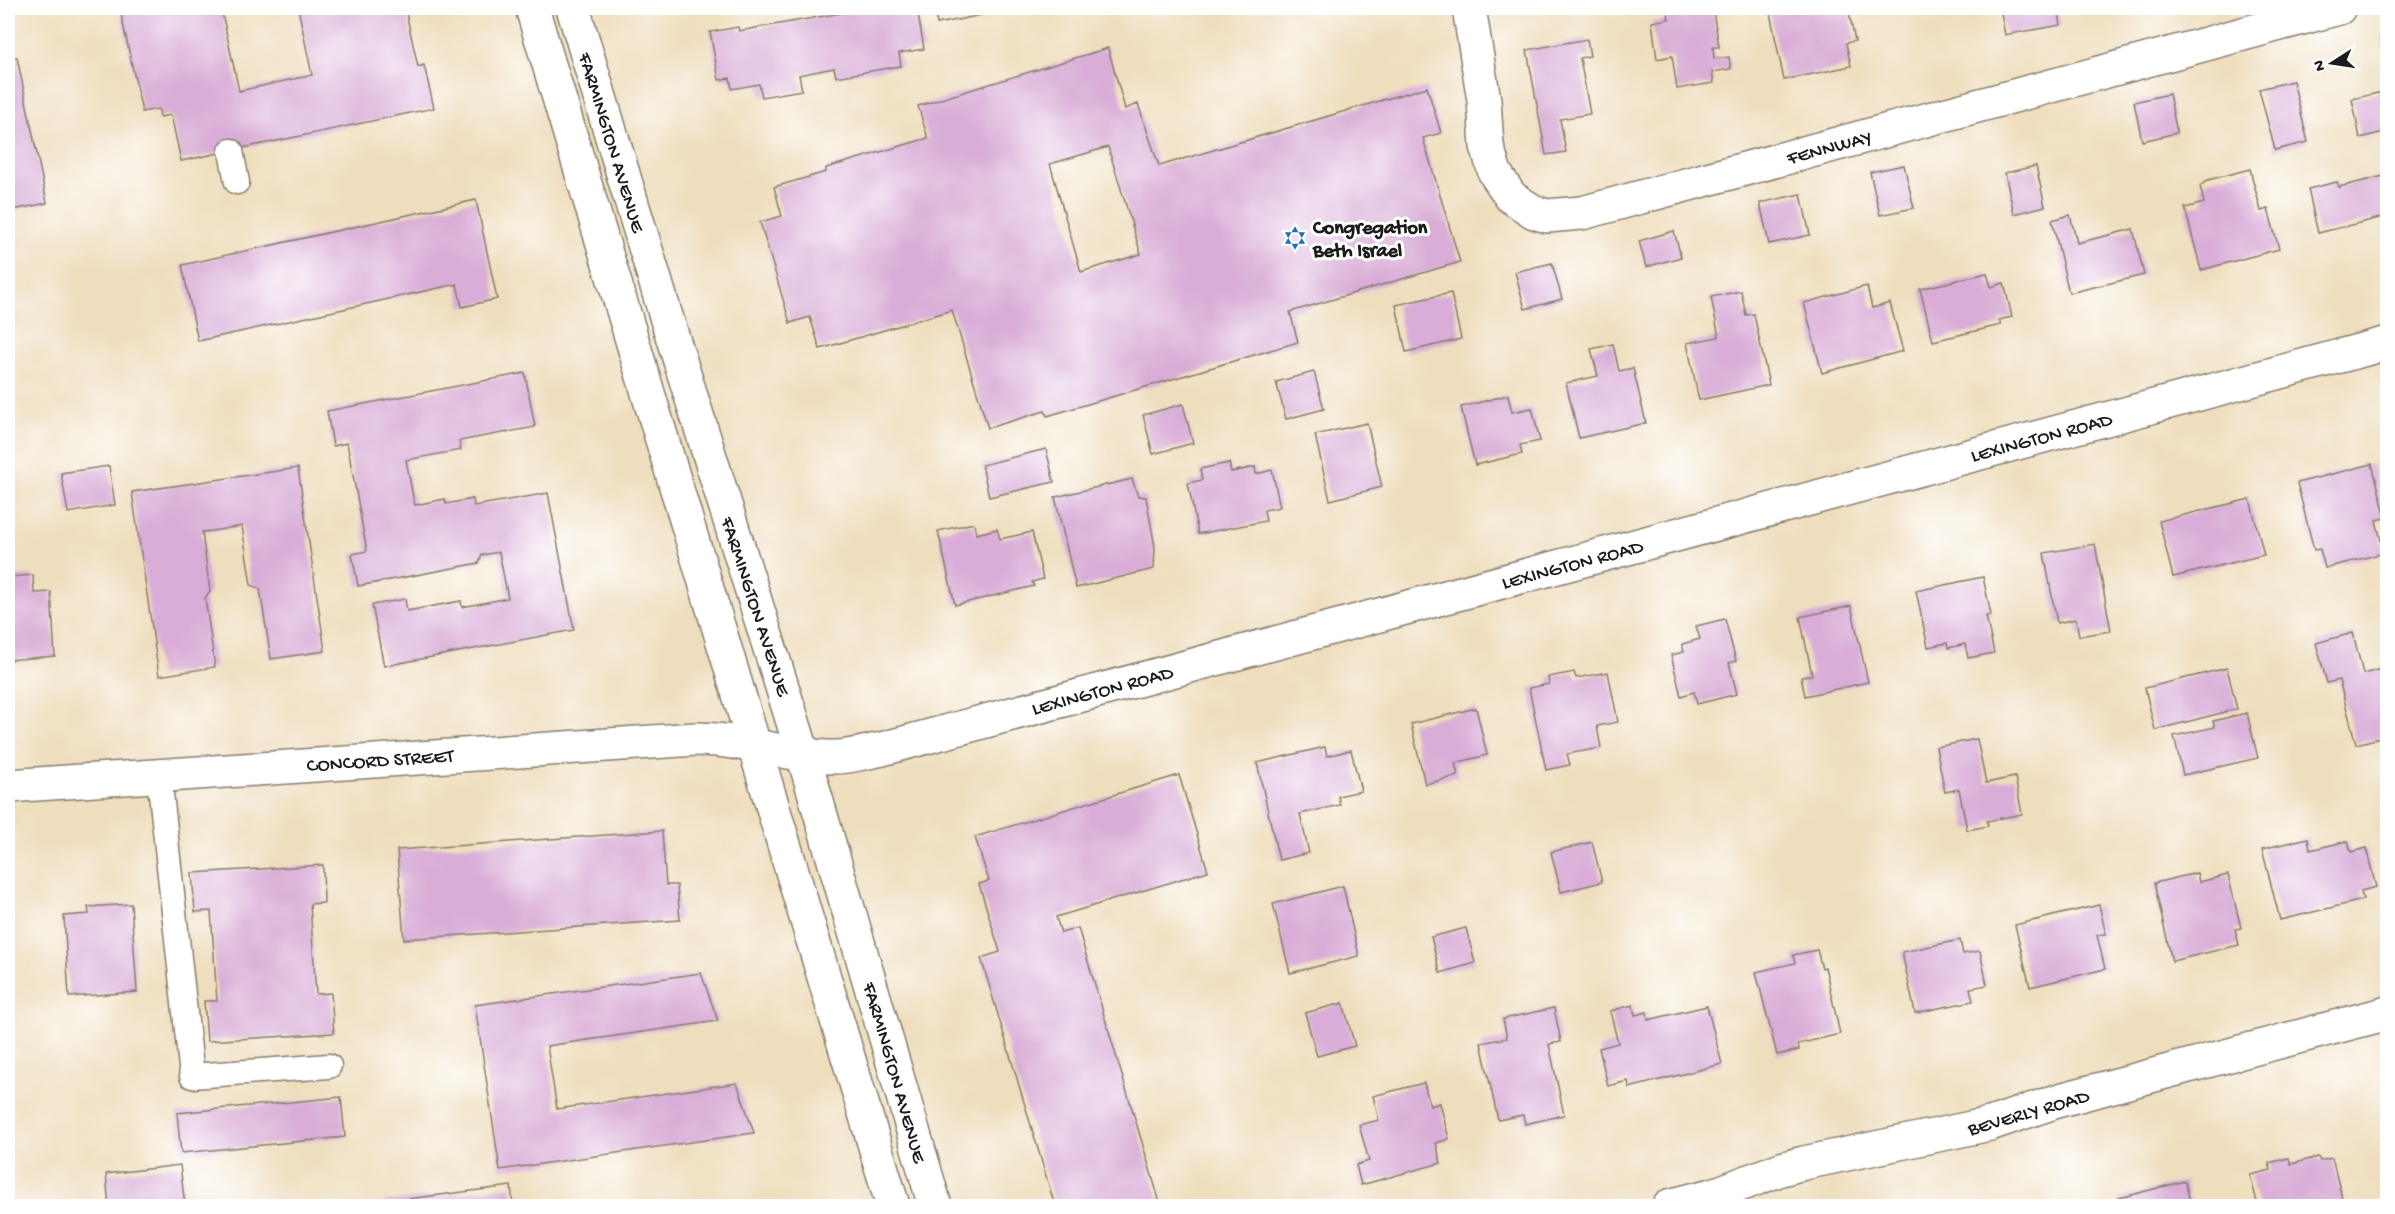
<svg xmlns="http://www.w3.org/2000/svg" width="2395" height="1214" viewBox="0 0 2395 1214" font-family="'Gochi Hand',sans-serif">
<rect width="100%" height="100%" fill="#fff"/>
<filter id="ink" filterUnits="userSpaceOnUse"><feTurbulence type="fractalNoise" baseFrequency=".0167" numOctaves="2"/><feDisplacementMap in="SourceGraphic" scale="12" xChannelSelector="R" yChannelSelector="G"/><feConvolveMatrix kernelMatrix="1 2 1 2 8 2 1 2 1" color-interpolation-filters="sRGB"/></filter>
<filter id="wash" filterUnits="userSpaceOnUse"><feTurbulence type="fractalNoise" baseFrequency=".008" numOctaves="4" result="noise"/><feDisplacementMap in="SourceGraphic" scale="24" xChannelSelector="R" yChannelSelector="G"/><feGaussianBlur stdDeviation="1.35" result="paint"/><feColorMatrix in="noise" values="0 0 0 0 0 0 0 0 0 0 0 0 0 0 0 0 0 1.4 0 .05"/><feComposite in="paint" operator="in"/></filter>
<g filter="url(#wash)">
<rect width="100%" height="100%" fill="#efdebe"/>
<g id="blocks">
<path fill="#d9add7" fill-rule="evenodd" d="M137 8H221L239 91 312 75 298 8H405L418 67 424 65 434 108 181 161 171 115 160 117 159 109 142 112 121 14 138 10Z
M870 8H917L924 49 899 53 901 66 836 77 834 68 799 75 802 90 762 97 759 84 732 89 730 78 719 80 710 32 738 27 739 31Z
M934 8H985L987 14 937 24Z
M1667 8H1689L1690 14 1713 11 1719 47H1713L1714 59 1729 57 1731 69 1712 72 1714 83 1677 89 1672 56 1657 59 1652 22 1669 19Z
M1769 8H1848L1855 41 1846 43 1851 66 1784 80Z
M2000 8H2058L2061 25 2005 35Z
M8 35 13 57H17L47 203 8 211Z
M2388 35V63H2387L2380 37Z
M1587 39 1590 56 1580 58 1590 114 1560 119 1566 152 1546 155 1527 50Z
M1108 48 1125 109 1138 104 1159 166 1427 87 1441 133 1423 138 1460 262 1290 312 1298 342 1047 416 1045 411 988 428 952 310 820 349 810 317 790 323 760 222 782 216 774 187 826 172V168L928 138 918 106ZM1108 147 1141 254 1081 272 1050 164Z
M2293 81 2308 142 2275 150 2259 89Z
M2382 92 2388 118V131L2360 138 2352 99Z
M2169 94 2177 133 2142 141 2134 102Z
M1904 165 1914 208 1880 215 1870 172Z
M2036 166 2045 206 2014 214 2005 173Z
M2250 169 2261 211 2268 209 2279 249 2201 270 2185 208 2204 203 2200 186 2208 180Z
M2388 175V216L2318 233 2308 189 2337 182 2339 187Z
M1801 194 1810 235 1769 244 1760 203Z
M476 200 497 299 462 307 457 284 198 341 182 265Z
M2070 215 2077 243 2133 229 2144 275 2069 293 2052 220Z
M1674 231 1681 257 1646 267 1639 241Z
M1552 263 1562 299 1525 309 1515 272Z
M1987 273 1991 287 2004 283 2012 317 1999 320 2001 325 1933 341 1920 289Z
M1867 286 1872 308 1890 303 1903 351 1822 373 1804 303Z
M1741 291 1746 315 1754 314 1769 385 1699 400 1687 343 1719 337 1711 297Z
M1451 293 1461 339 1406 352 1396 305Z
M1613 344 1619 371 1633 368 1646 423 1579 438 1566 383 1598 376 1591 349Z
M1314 372 1324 409 1286 419 1276 382Z
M525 373 535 427 459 441 461 450 406 460 413 497 415 505 445 499 446 504 473 499 474 506 548 493 574 630 384 666 372 605 405 599 407 611 461 601 462 607 508 598 499 552 482 555 479 563 358 586 352 554 367 551 359 508 347 443 333 446 327 411Z
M1508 395 1512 412 1532 408 1540 441 1520 445 1522 454 1475 465 1461 407Z
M1183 404 1193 443 1153 454 1143 415Z
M1367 423 1382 487 1330 500 1315 435Z
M1046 449 1054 482 989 497 982 465Z
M1229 463 1231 472 1255 467 1256 474 1272 470 1280 507 1264 510 1266 521 1198 534 1188 483 1202 480 1200 469Z
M2372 464 2386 518 2376 520 2384 553 2325 568 2320 549 2314 550 2297 483Z
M109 466 115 505 68 513 61 473Z
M298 468 325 651 271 659 260 589 251 585 242 526 212 531 202 532 210 592 205 598 215 667 159 676 132 492Z
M1132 479 1138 496 1146 497 1155 547 1154 569 1076 588 1055 497Z
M2250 499 2264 555 2173 577 2159 521Z
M974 523 976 534 997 529 1000 539 1032 532 1043 579 1032 582 1034 586 955 605 938 531Z
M2095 544 2111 631 2079 636 2076 619 2057 623 2044 553Z
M33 575 34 593 51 592 55 656 8 660V577Z
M1983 577 1991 615 1986 616 1994 653 1968 658 1965 644 1948 648 1947 643 1928 647 1916 591Z
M1851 606 1868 682 1805 696 1801 677 1812 675 1800 617Z
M1725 619 1736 661 1729 663 1737 694 1697 704 1694 692 1681 696 1671 655 1684 652 1682 644 1700 639 1696 626Z
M2353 633 2363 674 2388 667V736L2356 744 2339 680 2327 683 2316 643Z
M2227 668 2237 709 2155 730 2145 688Z
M1574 672 1576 678 1608 672 1618 722 1597 726 1601 748 1567 754 1570 765 1546 770 1529 688 1549 684 1548 677Z
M1476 708 1487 755 1455 763 1458 776 1425 784 1411 724Z
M2247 713 2258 758 2183 775 2174 736 2215 727 2213 721Z
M1977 739 1986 783 2015 777 2022 814 1987 821 1988 826 1967 830 1959 789 1945 792 1936 747Z
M1325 747 1327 756 1351 750 1361 791 1338 796 1340 805 1300 814 1309 853 1279 860 1257 763Z
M1179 775 1208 871 1056 917 1061 933 1078 928 1161 1206H1055L981 958 1000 952 979 884 989 881 975 837Z
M662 831 666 885H677L680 920 404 939 397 850Z
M2308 838 2310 850 2348 841 2351 852 2366 848 2376 887 2361 891 2363 900 2280 920 2262 849Z
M1592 842 1602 882 1561 892 1551 852Z
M323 865 324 903 310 904 316 994 331 993 334 1033 207 1041 204 1001H217L211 911 195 912 192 873Z
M2197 873 2199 882 2228 875 2241 928 2235 929 2239 945 2172 961 2154 883Z
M1343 886 1359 956 1290 973 1273 904Z
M131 904 137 992 69 997 64 916 89 914 88 907Z
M2099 905 2106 934 2097 935 2105 969 2030 987 2015 925Z
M1466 928 1475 963 1440 973 1431 937Z
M1960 940 1963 954 1980 951 1987 985 1970 988 1973 1001 1915 1013 1902 952Z
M1817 950 1822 968 1825 967 1840 1034 1798 1044 1799 1050 1777 1055 1756 972 1795 963 1793 955Z
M701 973 718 1021 547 1046 557 1109 737 1083 754 1133 500 1170 475 1005Z
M1343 1003 1355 1046 1317 1056 1305 1013Z
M1633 1005 1635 1015 1647 1012 1648 1020 1707 1006 1722 1064 1629 1088 1628 1081 1608 1086 1599 1048 1618 1043 1610 1011Z
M1554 1008 1561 1042 1549 1044 1564 1115 1525 1124 1523 1115 1498 1120 1481 1043 1507 1038 1503 1019Z
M1424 1083 1430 1106 1440 1103 1449 1139 1436 1143 1441 1163 1361 1185 1356 1165 1369 1161 1359 1125 1379 1120 1373 1096Z
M341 1097 345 1137 181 1153 177 1113Z
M2318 1157 2320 1161 2332 1158 2344 1206H2258L2250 1175 2271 1170 2269 1163 2289 1158 2291 1164Z
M180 1165 185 1206H109L106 1174Z
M2185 1181 2191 1206H2121L2119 1198Z
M511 1186 513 1206H383V1202Z"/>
</g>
</g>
<g filter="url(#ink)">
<use href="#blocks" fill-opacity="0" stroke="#867d6d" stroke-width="1.5"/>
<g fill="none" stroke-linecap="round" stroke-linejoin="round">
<g stroke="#867d6d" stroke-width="27">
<path id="lane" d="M231 151 237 182
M159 775 192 1076 329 1066"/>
</g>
<g stroke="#867d6d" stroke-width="36">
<path id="street" d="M1469 8 1484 100 1487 146 1495 173 1511 197 1534 212 1547 216 1582 213 2339 8
M8 786 696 739C744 739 789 757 835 757 850 757 867 752 882 749L2388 343
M1669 1206 1716 1194 1781 1169 1804 1163 1990 1124 2060 1100 2388 1013"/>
</g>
<g stroke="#867d6d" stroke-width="36">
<path id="primary" d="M532 8 893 1206
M573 8 665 313 803 754 935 1206"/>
</g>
<use href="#lane" stroke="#fff" stroke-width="24"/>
<use href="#street" stroke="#fff" stroke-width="33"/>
<use href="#primary" stroke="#fff" stroke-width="33"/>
</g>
</g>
<defs>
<g id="synagogue-bare" transform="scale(1.8)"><path d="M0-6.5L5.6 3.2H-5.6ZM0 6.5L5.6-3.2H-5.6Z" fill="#1f6fb2" stroke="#fff" stroke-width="2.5" paint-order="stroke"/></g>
</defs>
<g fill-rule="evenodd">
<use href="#synagogue-bare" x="1295" y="238"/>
</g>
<g text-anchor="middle" stroke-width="6" stroke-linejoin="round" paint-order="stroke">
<g font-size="20" fill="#1c1c1c" stroke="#fff">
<text transform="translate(613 142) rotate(73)" y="7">FARMINGTON AVENUE</text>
<text transform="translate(1829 146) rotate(-15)" y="7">FENNWAY</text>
<text transform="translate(2041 436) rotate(-15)" y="7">LEXINGTON ROAD</text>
<text transform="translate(1572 563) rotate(-15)" y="7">LEXINGTON ROAD</text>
<text transform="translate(757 606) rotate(72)" y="7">FARMINGTON AVENUE</text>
<text transform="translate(1102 689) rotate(-15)" y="7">LEXINGTON ROAD</text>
<text transform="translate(380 759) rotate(-4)" y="7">CONCORD STREET</text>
<text transform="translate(896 1072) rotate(74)" y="7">FARMINGTON AVENUE</text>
<text transform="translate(2028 1111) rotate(-16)" y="7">BEVERLY ROAD</text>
</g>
<g font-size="20" font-weight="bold" fill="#1c1c1c" stroke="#fff" text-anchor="start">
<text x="1313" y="233">Congregation<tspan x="1313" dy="23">Beth Israel</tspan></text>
</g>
</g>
<rect width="2395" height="1214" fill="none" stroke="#fff" stroke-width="30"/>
<g transform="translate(2332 63) rotate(258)" stroke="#ffffff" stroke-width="4.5" paint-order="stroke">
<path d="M0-4.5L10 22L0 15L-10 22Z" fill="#1c1c1c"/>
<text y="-9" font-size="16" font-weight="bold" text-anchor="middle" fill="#1c1c1c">N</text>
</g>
</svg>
